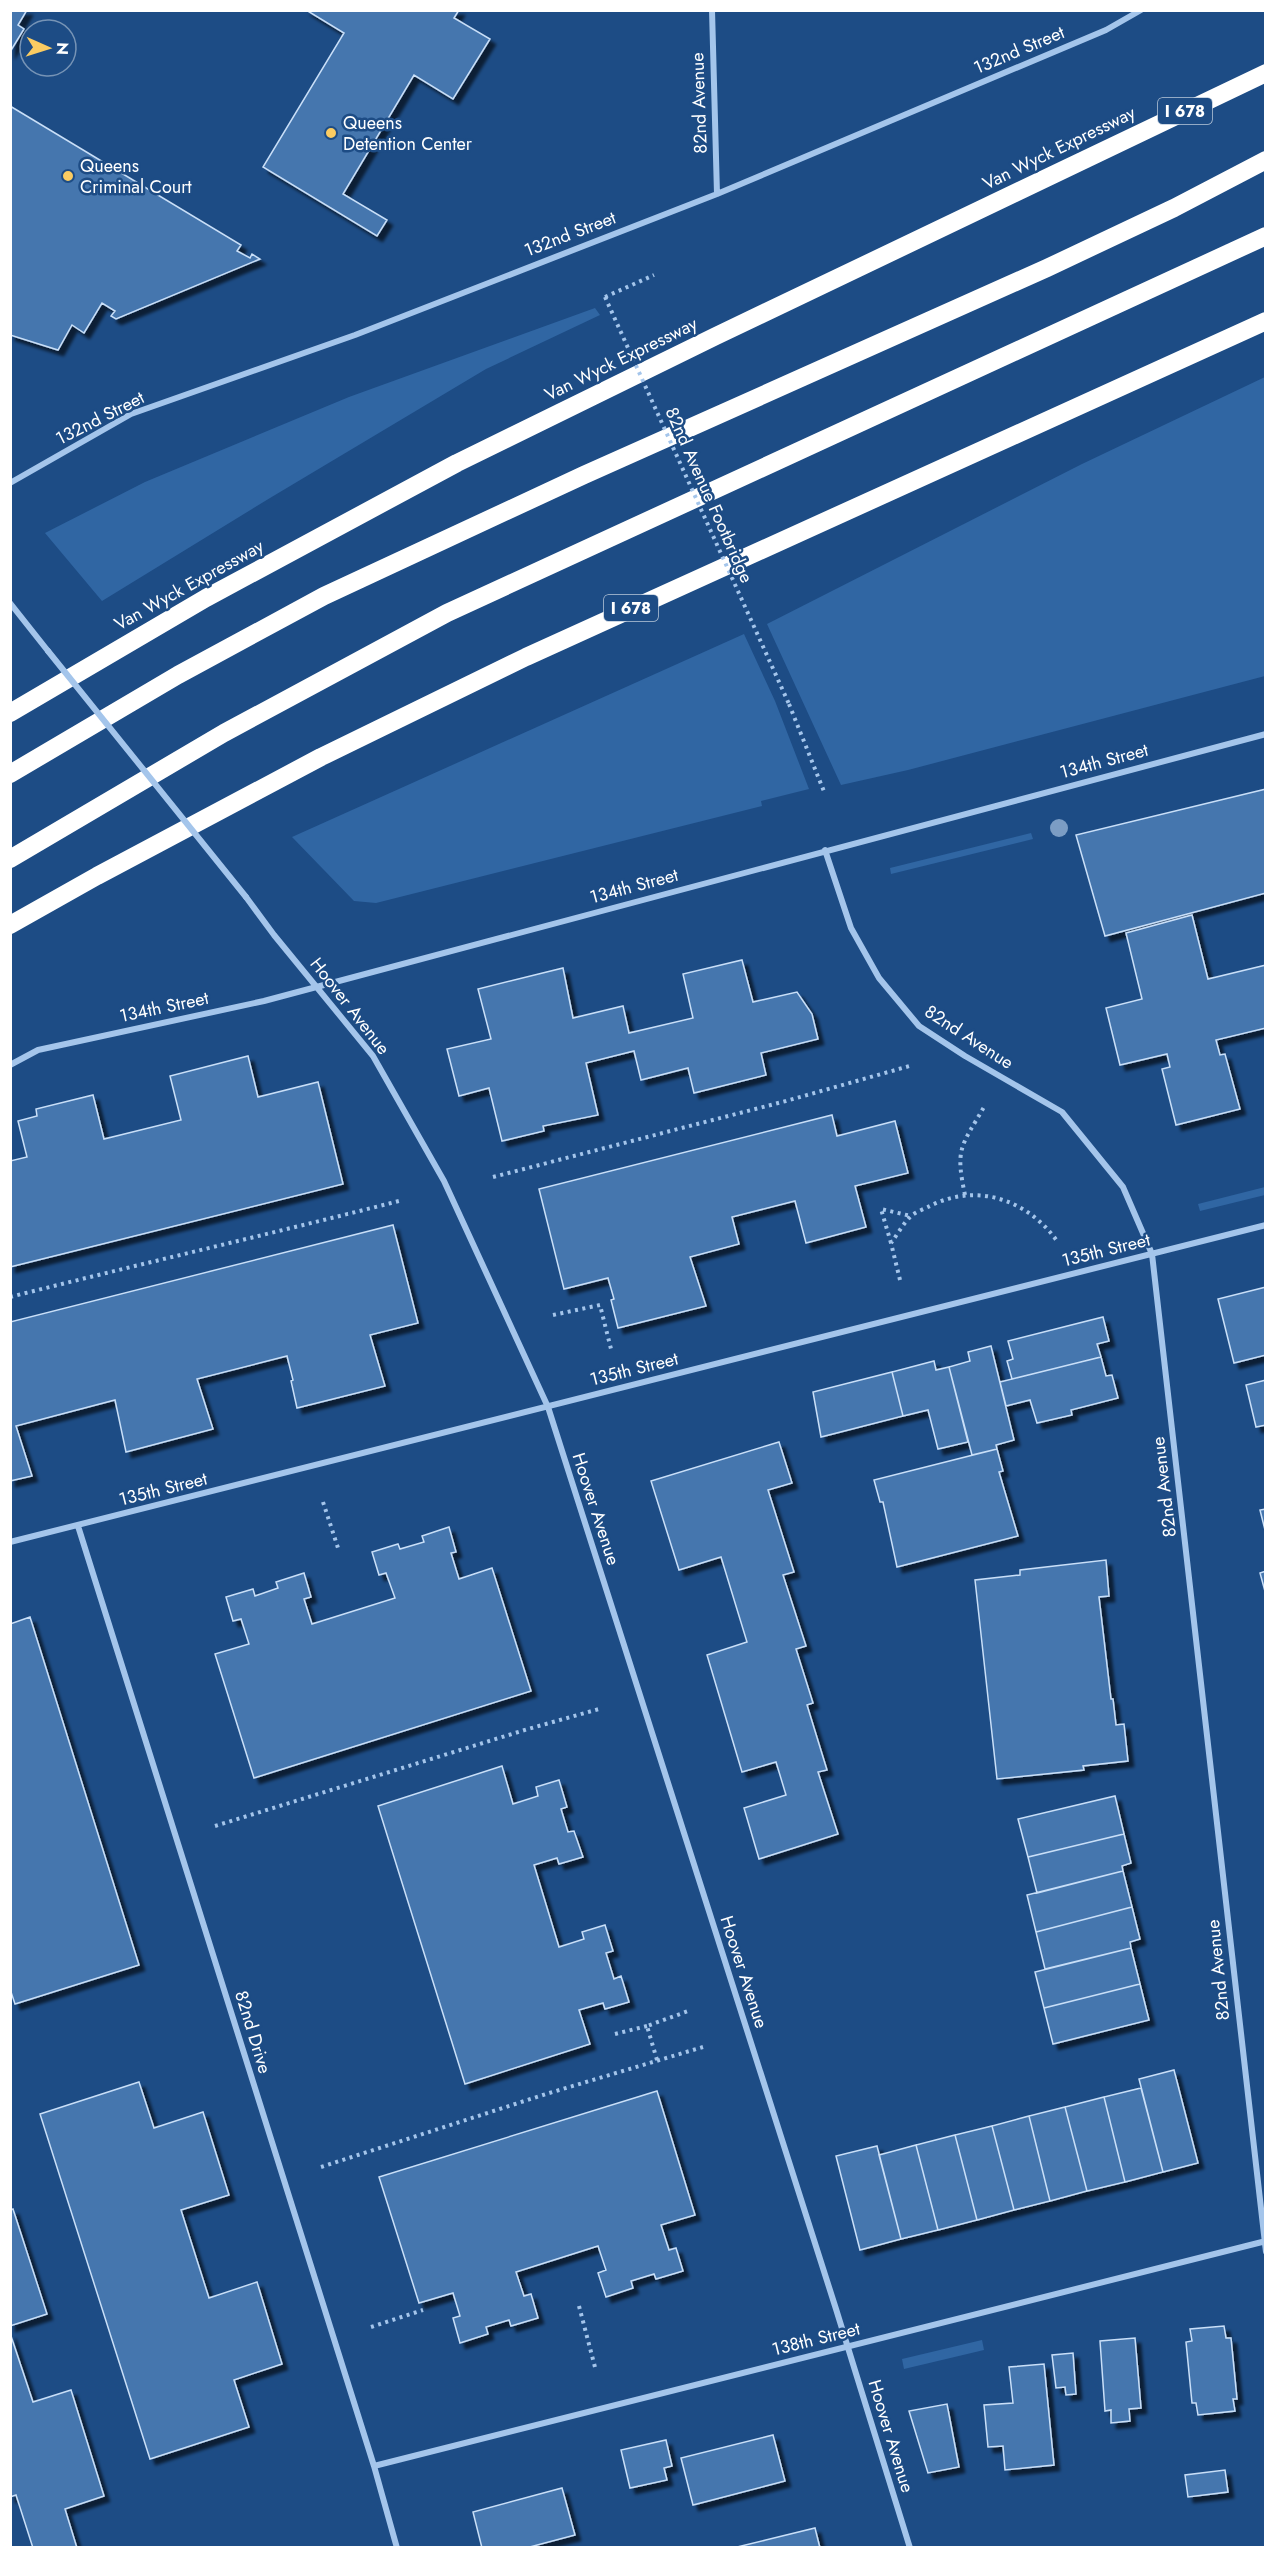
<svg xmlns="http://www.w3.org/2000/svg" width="1276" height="2558" viewBox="0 0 1276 2558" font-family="Jost,sans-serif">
<defs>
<filter id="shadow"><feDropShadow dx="5.5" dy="5.5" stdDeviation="1.5" flood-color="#0009"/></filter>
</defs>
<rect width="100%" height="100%" fill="#1d4c85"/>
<path fill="#3066a3" d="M595 308 600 315 486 369 270 498 102 601 45 533 145 482 349 397Z
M1265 377V676L908 770 841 785 767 624 1082 464Z
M744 634 775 701 809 789 761 801 762 806 376 903 354 901 292 837Z
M1031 833 1033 839 891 874 890 868Z
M1265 1187V1195L1200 1211 1198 1204Z
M982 2340 984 2350 904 2369 902 2359Z"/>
<path fill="#4576ae" stroke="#c9dff8" stroke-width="1.5" filter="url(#shadow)" d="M10 10H27L18 25 24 29 10 52Z
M306 10H459L454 18 490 39 453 99 414 75 343 194 387 220 377 236 263 167 344 33Z
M10 106 241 245 237 251 250 258 252 254 260 259 116 319 111 316 115 311 102 303 84 333 72 325 58 350 10 335Z
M1266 789V893L1105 936 1076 835Z
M1192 915 1208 979 1266 965V1028L1216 1040 1220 1055 1225 1054 1240 1109 1176 1125 1162 1069 1170 1067 1167 1054 1120 1065 1106 1008 1142 999 1126 933Z
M742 960 753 1002 797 992 812 1014 818 1039 761 1053 766 1075 694 1093 688 1068 641 1080 634 1051 586 1063 598 1115 543 1126 544 1131 502 1141 489 1088 459 1096 447 1049 491 1039 478 989 563 968 573 1018 623 1006 629 1033 693 1018 683 974Z
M248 1056 258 1097 318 1082 343 1184 10 1267V1161L27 1157 18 1121 37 1116 36 1109 93 1095 104 1139 181 1120 170 1076Z
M832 1115 837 1136 895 1121 908 1173 855 1186 866 1227 806 1243 795 1201 732 1217 739 1244 690 1257 706 1306 618 1328 611 1300 614 1299 608 1278 564 1289 539 1189Z
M393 1225 418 1323 370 1335 385 1386 297 1408 291 1381 293 1380 287 1356 197 1379 213 1429 126 1452 115 1400 16 1426 32 1476 10 1481V1322Z
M1266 1287V1355L1234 1363 1218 1299Z
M1103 1317 1109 1341 1097 1344 1101 1357 1012 1379 1007 1361 1013 1359 1008 1341Z
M991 1346 1014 1440 996 1445 997 1449 972 1455 949 1367 970 1361 968 1352Z
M1101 1357 1106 1376 1112 1375 1118 1398 1071 1410 1072 1415 1037 1423 1030 1400 1006 1406 1000 1382Z
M934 1361 936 1370 949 1367 968 1442 938 1449 928 1410 903 1416 892 1372Z
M892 1372 903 1416 821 1437 813 1392Z
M1266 1380V1425L1256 1427 1246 1385Z
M779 1442 792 1483 768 1490 794 1572 783 1575 806 1646 796 1649 813 1703 807 1705 827 1770 818 1772 838 1834 759 1859 744 1808 786 1795 776 1762 742 1772 707 1655 747 1642 721 1557 679 1570 651 1481Z
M997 1449 1003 1471 999 1472 1018 1536 897 1567 883 1502H880L874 1480Z
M1266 1509V1529L1265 1530 1260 1510Z
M449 1527 456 1552 451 1553 459 1579 492 1568 531 1691 254 1778 215 1654 249 1644 241 1619 233 1621 226 1597 253 1589 255 1596 278 1588 276 1582 304 1573 311 1597 304 1599 312 1624 395 1598 386 1573 379 1575 372 1552 398 1544 400 1549 424 1542 422 1536Z
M1106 1560 1109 1596 1099 1597 1111 1699H1113L1116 1725 1124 1724 1128 1761 1083 1766 1084 1770 997 1779 975 1580 1020 1575V1570Z
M1266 1571V1595L1260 1573Z
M30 1617 139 1965 15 2004 10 1989V1624Z
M502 1766 513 1804 538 1796 536 1787 559 1780 567 1807 561 1809 568 1832 574 1831 583 1857 559 1864 557 1858 534 1865 559 1947 584 1939 582 1932 605 1925 613 1951 606 1953 614 1979 621 1976 629 2002 605 2009 603 2003 579 2010 590 2044 465 2084 378 1806Z
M1115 1796 1124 1834 1028 1857 1018 1819Z
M1124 1834 1131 1863 1122 1866 1123 1871 1037 1893 1028 1857Z
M1123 1871 1132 1907 1036 1932 1027 1895Z
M1132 1907 1140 1939 1130 1942 1131 1948 1045 1969 1036 1932Z
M1131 1948 1140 1984 1044 2008 1035 1972Z
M1140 1984 1149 2020 1053 2044 1044 2008Z
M1174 2070 1198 2163 1163 2172 1139 2079Z
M139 2082 154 2128 203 2112 229 2195 181 2210 209 2298 257 2282 282 2364 234 2380 249 2427 150 2459 40 2114Z
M1141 2088 1163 2172 1125 2182 1104 2097Z
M657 2091 695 2215 661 2225 669 2250 676 2248 683 2271 656 2279 654 2274 631 2281 633 2288 606 2297 598 2273 606 2270 598 2246 516 2272 524 2296 531 2294 538 2318 511 2326 509 2320 486 2327 488 2334 460 2343 453 2318 460 2316 453 2293 419 2303 379 2177Z
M1104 2097 1125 2182 1087 2191 1065 2107Z
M1065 2107 1087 2191 1050 2201 1029 2116Z
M1029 2116 1050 2201 1014 2210 992 2126Z
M992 2126 1014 2210 977 2220 955 2135Z
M955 2135 977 2220 938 2230 916 2145Z
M916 2145 938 2230 901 2239 879 2155Z
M877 2146 901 2239 860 2250 836 2156Z
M13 2209 47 2314 10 2326V2210Z
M1224 2326 1226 2338H1231L1237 2399H1233L1235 2411 1198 2415 1196 2403H1192L1186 2342 1192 2341 1190 2329Z
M10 2333 33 2402 71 2390 104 2496 65 2509 77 2548H33L16 2495 10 2497Z
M1135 2338 1141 2408 1129 2409 1130 2421 1111 2423V2410L1105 2411 1100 2341Z
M1073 2353 1076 2394 1066 2395 1065 2387 1056 2388 1052 2355Z
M1044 2364 1054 2465 1005 2470 1003 2446 988 2447 984 2405 1013 2403 1009 2367Z
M947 2404 959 2467 928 2473 909 2411Z
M773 2435 785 2481 693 2505 681 2458Z
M666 2440 672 2466 664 2468 667 2480 630 2488 621 2450Z
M1225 2470 1228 2492 1188 2497 1185 2475Z
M562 2488 575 2535 526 2548H482L473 2512Z
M815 2528 820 2548H733Z"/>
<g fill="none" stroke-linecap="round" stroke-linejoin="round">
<path stroke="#a4c5eb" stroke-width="4" stroke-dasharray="3 4.5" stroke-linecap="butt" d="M605 297 654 275
M789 704 825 794
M493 1177 786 1101 913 1065
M965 1195C955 1148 961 1147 984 1107
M891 1243 881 1209 911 1216
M900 1280 891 1243C897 1235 903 1224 910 1217 915 1212 924 1209 930 1206 977 1182 1028 1200 1057 1241
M10 1297C140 1264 270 1234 399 1201
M553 1315 600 1305 612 1353
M323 1502 339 1551
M215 1826 528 1729 599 1709
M615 2034 647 2026
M657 2060 647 2026 691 2010
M321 2167 546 2094 703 2047
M579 2306 596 2371
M371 2327 423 2310"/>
<path stroke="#a4c5eb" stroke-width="6" d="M712 10 717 194
M10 483 131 414 355 335 717 194 1106 30 1141 10
M10 603 48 651
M825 850 851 928 879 978 919 1026 965 1056 1062 1112 1123 1187 1152 1254 1266 2252
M246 897 274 935 373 1056 444 1181 548 1407 836 2309 910 2548
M10 1065 38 1050 264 1001 1266 734
M78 1526 374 2466 397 2548
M10 1542 1266 1225
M374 2466 1266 2241"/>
<path stroke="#fff" stroke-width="18" d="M10 713 206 598 457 463 716 336 1266 73
M10 774 178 675 324 596 584 475 1047 268 1174 208 1266 160
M10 859 224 733 447 613 1266 236
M10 925 97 876 321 757 526 657 1266 321"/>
<path stroke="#a4c5eb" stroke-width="4" stroke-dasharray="3 4.5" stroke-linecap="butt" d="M605 297 789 704"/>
<path stroke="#a4c5eb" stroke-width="6" d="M48 651 246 897"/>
</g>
<circle fill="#7c9dc4" cx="1059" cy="828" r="9"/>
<g fill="#fbcc62" stroke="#1d4c85" stroke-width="2">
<circle cx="331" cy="133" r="6"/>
<circle cx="68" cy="176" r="6"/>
</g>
<g text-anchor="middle" stroke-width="5" stroke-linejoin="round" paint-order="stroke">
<g fill="#1d4c85" stroke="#bbc9da" stroke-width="1.5">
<rect x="1158" y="98" width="54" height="26" rx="4.5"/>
<rect x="604" y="595" width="54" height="26" rx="4.5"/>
</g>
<g font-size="16" font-weight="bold" fill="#fff">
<text x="1185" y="117">I 678</text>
<text x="631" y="614">I 678</text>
</g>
<g font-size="18" fill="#fff" stroke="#1d4c85">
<text transform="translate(1019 50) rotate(-23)" y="6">132nd Street</text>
<text transform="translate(699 103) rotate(-92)" y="6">82nd Avenue</text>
<text transform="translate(1059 148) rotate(-26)" y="6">Van Wyck Expressway</text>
<text transform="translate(570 234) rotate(-21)" y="6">132nd Street</text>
<text transform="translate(621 359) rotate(-26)" y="6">Van Wyck Expressway</text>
<text transform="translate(100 418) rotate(-27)" y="6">132nd Street</text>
<text transform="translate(709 495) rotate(66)" y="6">82nd Avenue Footbridge</text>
<text transform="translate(189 585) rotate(-29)" y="6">Van Wyck Expressway</text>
<text transform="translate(1104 761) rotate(-15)" y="6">134th Street</text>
<text transform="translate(634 886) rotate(-15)" y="6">134th Street</text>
<text transform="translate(350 1006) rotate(52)" y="6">Hoover Avenue</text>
<text transform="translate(164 1007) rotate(-12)" y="6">134th Street</text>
<text transform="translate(969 1037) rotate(33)" y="6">82nd Avenue</text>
<text transform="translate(1106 1250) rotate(-14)" y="6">135th Street</text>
<text transform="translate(634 1369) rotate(-14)" y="6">135th Street</text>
<text transform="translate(1164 1487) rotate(-97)" y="6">82nd Avenue</text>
<text transform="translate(163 1489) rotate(-14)" y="6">135th Street</text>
<text transform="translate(596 1509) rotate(72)" y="6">Hoover Avenue</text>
<text transform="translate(1218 1970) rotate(-96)" y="6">82nd Avenue</text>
<text transform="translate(744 1972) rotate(72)" y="6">Hoover Avenue</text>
<text transform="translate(253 2032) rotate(73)" y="6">82nd Drive</text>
<text transform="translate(816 2339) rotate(-14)" y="6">138th Street</text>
<text transform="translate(891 2436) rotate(73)" y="6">Hoover Avenue</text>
</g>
<g font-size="18" fill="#fff" stroke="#1d4c85" text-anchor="start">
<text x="343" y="129">Queens<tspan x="343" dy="21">Detention Center</tspan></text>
<text x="80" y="172">Queens<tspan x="80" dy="21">Criminal Court</tspan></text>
</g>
</g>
<rect width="1276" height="2558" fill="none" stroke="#ffffff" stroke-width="24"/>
<g transform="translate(48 48) rotate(93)"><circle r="28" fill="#1d4c85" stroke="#7794b6" stroke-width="1.5"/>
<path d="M0-4.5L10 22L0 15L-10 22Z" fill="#fbcc62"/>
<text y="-9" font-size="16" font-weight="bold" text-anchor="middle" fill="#ffffff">N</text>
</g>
</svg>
